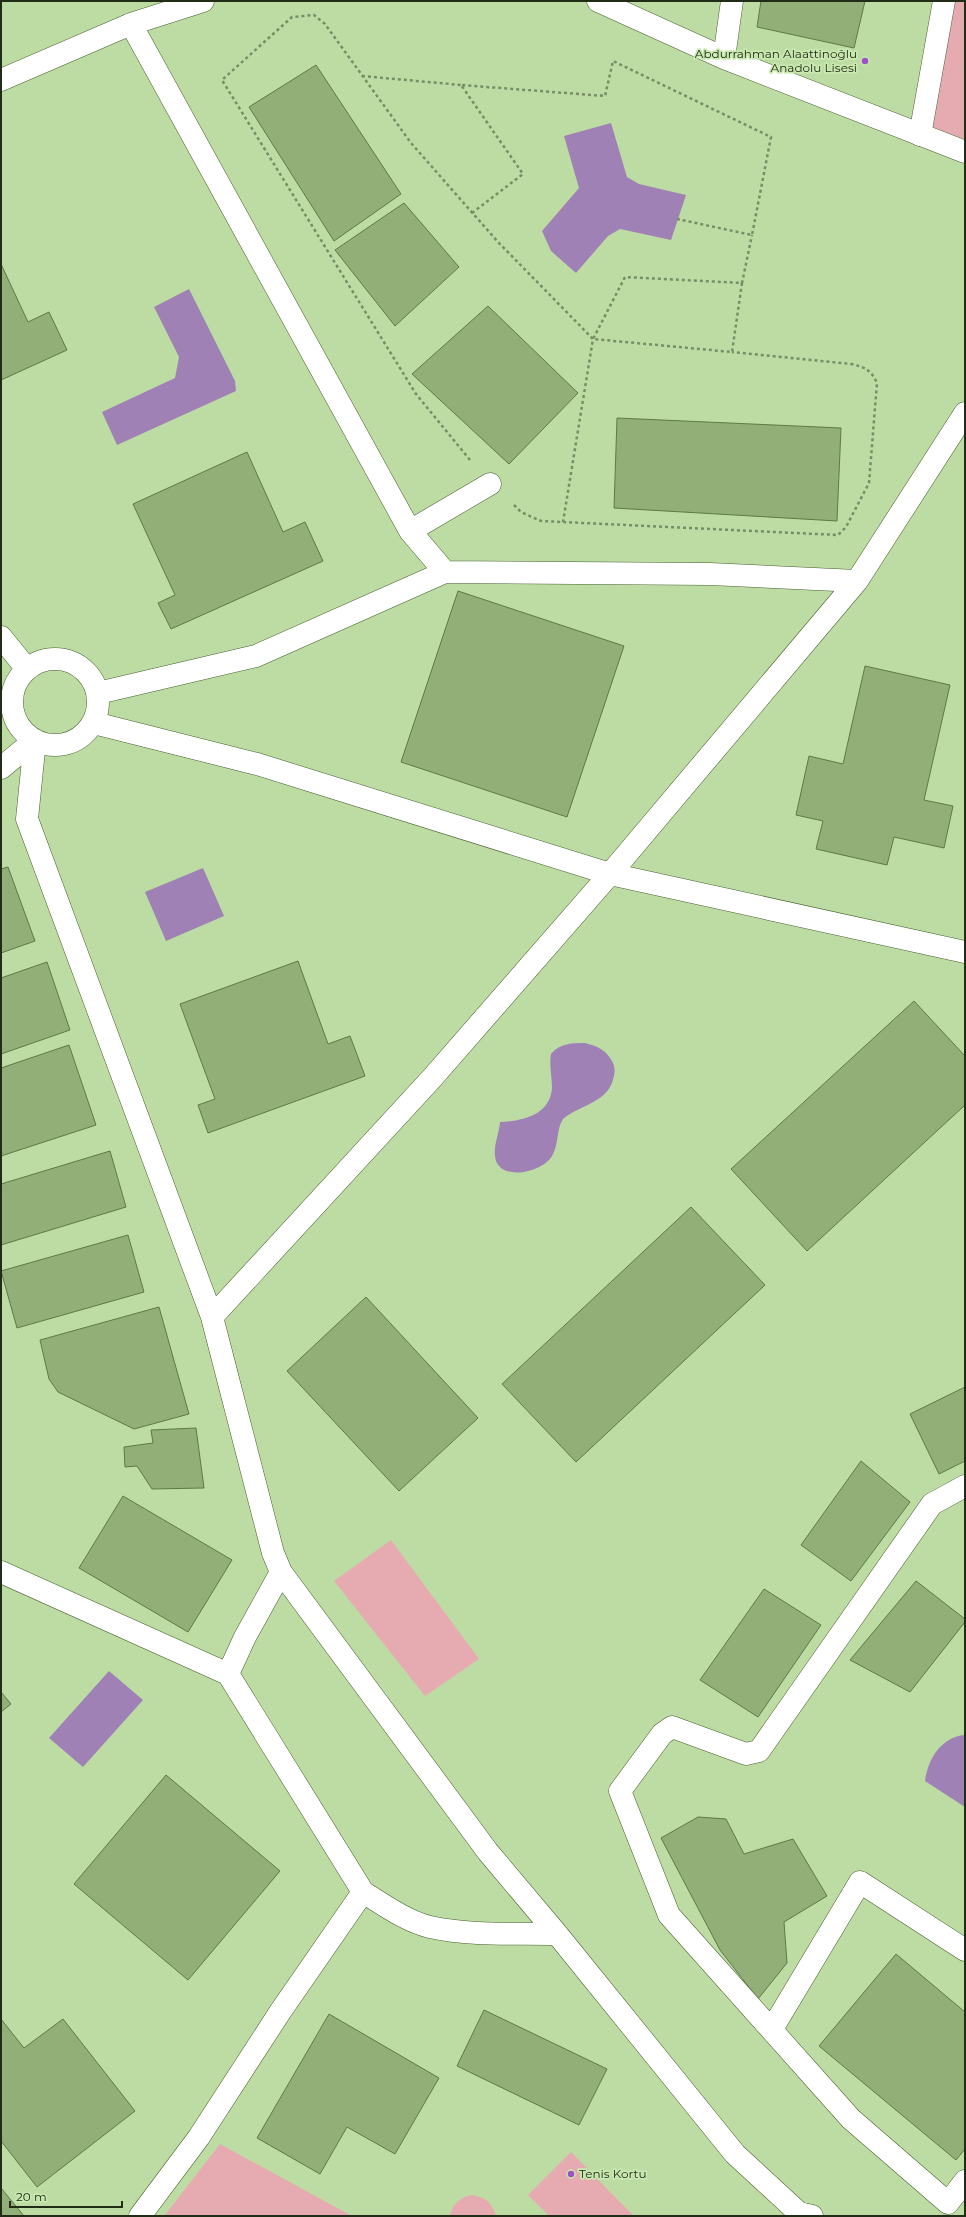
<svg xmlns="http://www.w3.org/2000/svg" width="966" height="2217" viewBox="0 0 966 2217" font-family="Montserrat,sans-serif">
<rect width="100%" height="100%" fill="#bddca4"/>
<path fill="#e6abb1" d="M954 1H965V141L929 129Z
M391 1540 479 1659 425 1696 334 1581Z
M220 2144 352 2216H164Z
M571 2152 626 2208 634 2216H549L528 2195Z
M471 2195C484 2196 493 2203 496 2216H450C452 2204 460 2198 471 2195Z"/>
<path fill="#a081b5" d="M611 123 627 177 639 184 686 195 671 240 620 229 608 236 576 273 551 251 542 231 579 188 564 136Z
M189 289 235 381 236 391 117 445 102 412 175 378 179 357 154 307Z
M203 868 224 916 166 941 145 892Z
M585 1043C597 1046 606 1050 612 1061 615 1067 615 1070 614 1076 609 1103 581 1104 563 1119 556 1130 559 1143 553 1154 546 1171 504 1182 496 1161 492 1148 499 1135 500 1122 523 1121 550 1115 552 1088 552 1077 549 1064 551 1054 560 1043 572 1043 585 1043Z
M109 1671 143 1700 83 1767 49 1738Z
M965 1735V1807L925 1781C928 1759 941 1737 965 1735Z"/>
<path fill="#91af77" stroke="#5e7946" d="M761 1H865L854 48 757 27Z
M316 65 401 194 334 241 249 107Z
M404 203 459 267 395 326 335 250Z
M1 264 28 322 49 312 67 350 1 380Z
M488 306 578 393 509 464 412 374Z
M617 418 841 428 837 521 614 508Z
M247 452 283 532 305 522 323 561 171 629 158 603 175 595 133 504Z
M458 591 624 646 567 817 401 762Z
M865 666 950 685 924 800 953 806 944 848 894 837 887 865 816 849 823 821 796 815 809 756 843 764Z
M8 867 35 941 1 953V869Z
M298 961 328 1044 350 1036 365 1076 208 1133 198 1105 215 1099 180 1004Z
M47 962 70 1030 1 1054V978Z
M914 1001 965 1056V1105L807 1251 731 1169Z
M69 1045 96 1125 1 1156V1068Z
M110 1151 126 1207 1 1245V1184Z
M691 1207 765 1285 576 1462 502 1384Z
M128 1235 144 1292 17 1328 1 1271Z
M366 1297 478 1418 399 1491 287 1371Z
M159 1307 189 1414 134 1429 58 1392 49 1379 40 1340Z
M965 1387V1461L939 1474 910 1414Z
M196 1428 204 1488 152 1489 137 1466 125 1467 124 1447 153 1443 151 1430Z
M861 1461 910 1502 851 1581 801 1545Z
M123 1496 232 1560 188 1632 79 1568Z
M916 1581 965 1619V1622L910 1692 850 1660Z
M764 1589 821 1625 758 1717 700 1680Z
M1 1692 11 1704 1 1712Z
M166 1775 280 1871 188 1980 74 1884Z
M698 1817 726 1819 744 1854 793 1839 827 1896 784 1922 787 1963 758 1999 720 1950 661 1838Z
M896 1954 965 2012V2149L956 2160 819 2046Z
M484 2010 607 2069 579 2125 457 2066Z
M329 2014 439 2078 395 2154 347 2127 320 2174 257 2138Z
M1 2019 24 2048 63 2019 135 2111 37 2187 1 2141Z
M1 2188 24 2216H1Z"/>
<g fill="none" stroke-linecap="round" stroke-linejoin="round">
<g stroke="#46602d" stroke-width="23">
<path id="lane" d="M920 135 944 1"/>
</g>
<g stroke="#46602d" stroke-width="23">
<path id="street" d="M598 1 724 58 965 152
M131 24 410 531 445 572
M724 58 732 1
M1 80 131 24 203 1
M410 531 490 484
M1 637 27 669
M12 702a43 43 0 1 1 86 0a43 43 0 1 1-86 0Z
M98 693 256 656 445 572 710 574 857 581
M94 723 257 764 610 874 965 952
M35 740 27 819 212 1317 273 1553 281 1572 488 1852 557 1934 735 2154 799 2213 812 2216
M1 768 35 740
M212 1317 433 1077 610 874 857 581 965 413
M965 1486 932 1504 759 1751 746 1754 672 1727 662 1734 620 1791 669 1915 851 2119 948 2203 965 2181
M1 1572 228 1674
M281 1572 245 1637 228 1674 363 1892C384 1905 406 1921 430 1927 471 1936 515 1933 557 1934
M772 2029 860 1882 965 1950
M140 2216 199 2137 280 2012 363 1892"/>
</g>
<path stroke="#778e65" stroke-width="2.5" stroke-dasharray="3 3" stroke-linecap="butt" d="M362 76 461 85
M472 213 523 174 461 85 605 96 613 61 771 137 752 235 677 219
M742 283 732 352 593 339 625 277 742 283 752 235
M470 460 416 394 222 80 292 17 314 15 325 24 411 143 498 242 593 339 563 522
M514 505 521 512 541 521 838 535 846 527 869 483 877 383C871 370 865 367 851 364L732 352"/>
<use href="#lane" stroke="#fff" stroke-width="22"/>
<use href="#street" stroke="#fff" stroke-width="22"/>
</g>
<g fill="#9b52c5" stroke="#cae9b1" stroke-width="1.5">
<circle cx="865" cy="61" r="4"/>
<circle cx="571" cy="2174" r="4"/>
</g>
<g text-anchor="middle" stroke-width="3.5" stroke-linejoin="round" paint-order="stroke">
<g font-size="12" fill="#202c16" stroke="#cae9b1" text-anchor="end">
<text x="857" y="58">Abdurrahman Alaattinoğlu<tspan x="857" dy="14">Anadolu Lisesi</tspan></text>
<text x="579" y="2178" text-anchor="start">Tenis Kortu</text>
</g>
</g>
<rect width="966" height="2217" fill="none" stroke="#202c16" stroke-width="4"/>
<path d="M10 2201v6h112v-6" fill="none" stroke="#202c16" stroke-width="2"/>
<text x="16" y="2201" font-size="12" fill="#202c16" stroke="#cae9b1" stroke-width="3" paint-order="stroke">20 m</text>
</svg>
